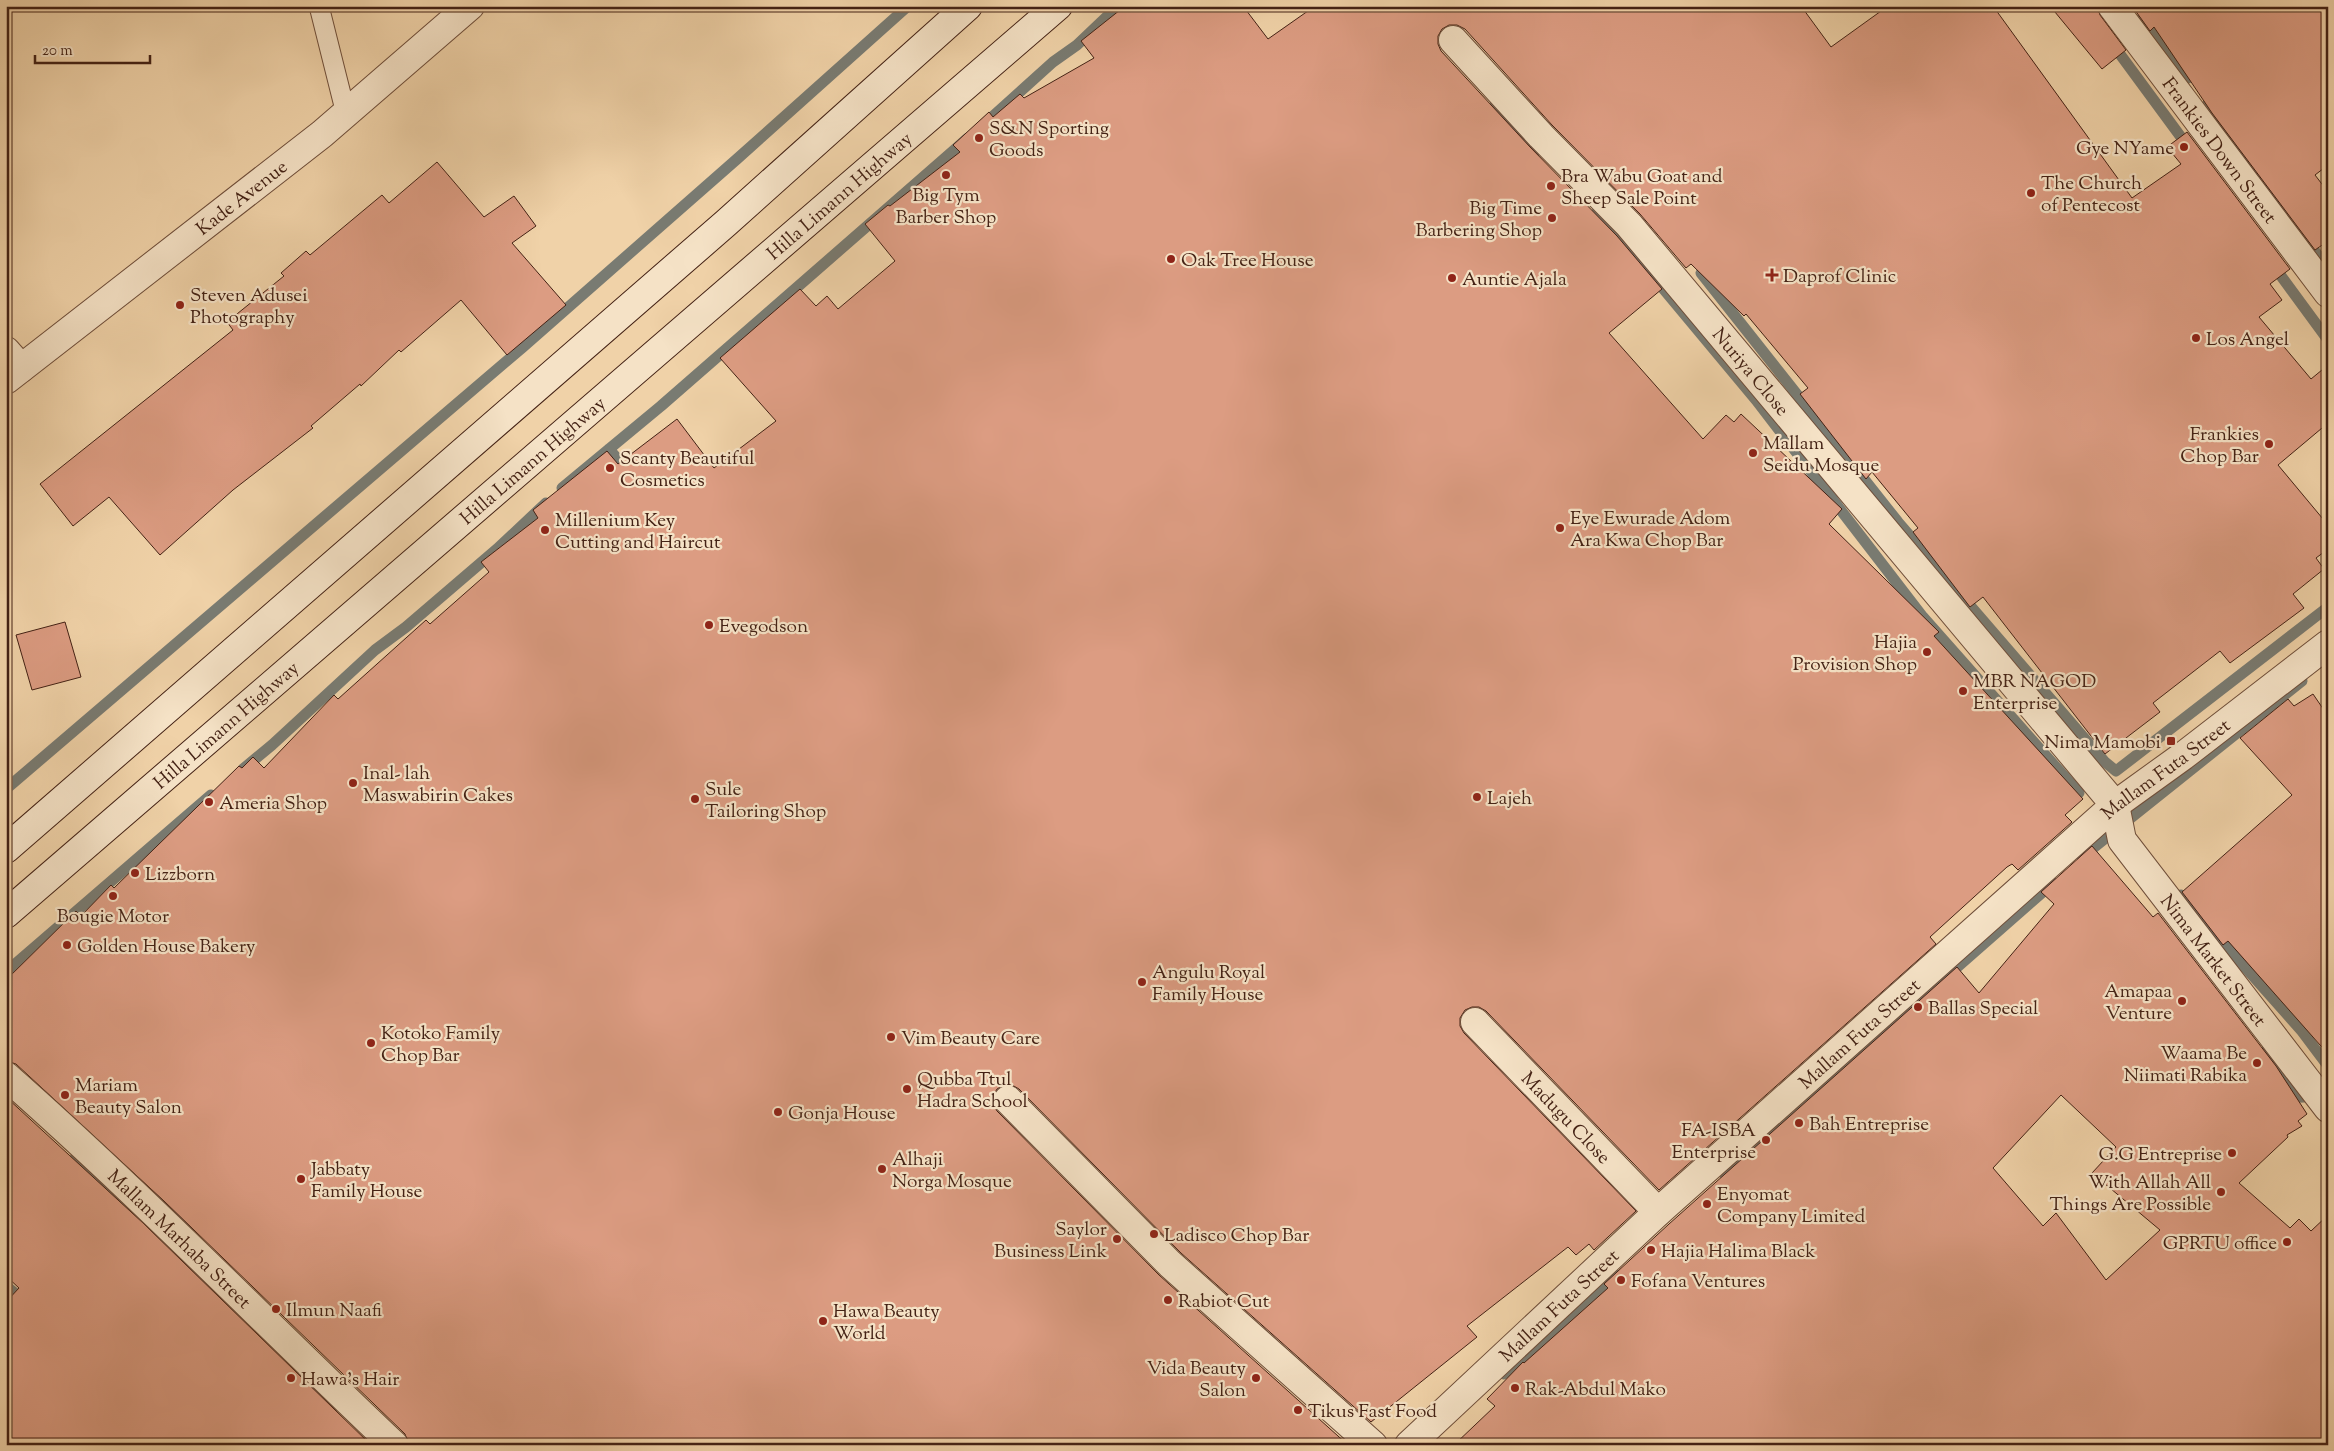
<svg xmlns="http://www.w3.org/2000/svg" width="2334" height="1451" viewBox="0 0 2334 1451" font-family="'Sorts Mill Goudy',serif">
<rect width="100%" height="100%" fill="#f0d2a8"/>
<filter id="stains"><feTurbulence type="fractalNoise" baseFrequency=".004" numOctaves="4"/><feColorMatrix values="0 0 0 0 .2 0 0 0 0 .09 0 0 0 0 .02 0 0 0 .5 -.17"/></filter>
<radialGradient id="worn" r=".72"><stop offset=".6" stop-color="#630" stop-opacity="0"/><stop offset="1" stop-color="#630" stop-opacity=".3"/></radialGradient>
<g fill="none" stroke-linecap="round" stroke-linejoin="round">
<path stroke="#797b72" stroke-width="11" d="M2143 16 2188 78
M2111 42 2189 148
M1495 105 1534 153
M2207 105 2328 269
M982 126 1053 62 1077 45 1118 6
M1595 214 1626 244 1756 400 1923 617 2079 793
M2273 265 2328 340
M1701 273 1898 522 2105 762 2116 771 2328 607
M609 449 623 465 632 469
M562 488 661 406 968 138
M243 769 272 745 375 650 406 627 497 549 546 503
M6 789 523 347 737 159 908 6
M2082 857 2302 681
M2181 895 2301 1030 2328 1066
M6 972 211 795
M2264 1052 2304 1097 2282 1098
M73 1160 104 1185 241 1320 265 1339 332 1408
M137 1175 189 1228
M1725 1175 1774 1128 2053 883
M6 1286 26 1302
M1504 1374 1616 1275"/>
</g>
<path fill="#dc9c82" stroke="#442215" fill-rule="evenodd" d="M1125 6H1243L1268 39 1315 6H1801L1831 47 1888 6H1993L2132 198 2181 164 2167 147 2187 132 2290 269 2270 284 2282 300 2259 317 2311 379 2328 365V423L2278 465 2328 525V549L2316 558 2324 569 2293 594 2304 608 2230 663 2220 651 2153 703 2160 712 2105 754 1983 597 1970 607 1913 532 1918 528 1872 472 1866 479 1800 394 1808 388 1746 314 1744 316 1691 264 1686 268 1640 214 1552 125 1465 29 1457 25H1449L1442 29 1438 36V44L1441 51 1530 147 1617 236 1662 289 1609 333 1703 439 1726 415 1734 422 1741 414 1842 509 1829 524 1939 632 1934 636 2083 799 2065 815 2072 822 2018 870 2012 864 2007 867 1930 937 1936 944 1659 1190 1486 1011 1479 1007H1472L1465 1010 1460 1018V1026L1464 1033 1636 1211 1594 1250 1589 1244 1576 1255 1568 1247 1467 1326 1477 1337 1371 1422 1181 1253 1019 1089 1012 1085H1004L997 1089 993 1096V1104L997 1111 1159 1275 1348 1445H409L405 1434 164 1201 16 1064 6 1061V980L76 911 81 916 111 885 114 888 239 766 242 768 253 757 264 768 334 695 338 699 426 620 430 624 489 572 481 562 538 518 533 510 607 451 618 464 677 419 714 468 776 421 720 358 800 289 816 306 827 296 838 309 895 261 865 224 888 205 890 206 960 152 953 145 989 112 993 117 1020 94 1024 98 1094 58 1081 41Z
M2050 6H2097L2100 15 2126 50 2102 69Z
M2132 6H2328V165L2315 175 2328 192V241L2315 250 2212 113 2154 27 2150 31Z
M437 162 484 217 514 196 536 226 512 243 566 305 507 355 461 300 401 352 399 350 361 386 360 384 311 426 313 428 233 490 160 555 109 497 73 526 40 484 233 330 227 322 284 276 281 273 306 251 310 255 382 195 389 203Z
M65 622 81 677 32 690 16 635Z
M2313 694 2328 716V1054L2228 941 2223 945 2182 892 2292 795 2240 738 2288 699 2294 706Z
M2092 846 2153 917 2158 913 2276 1066 2307 1114 2298 1121 2302 1126 2287 1135 2288 1137 2239 1183 2290 1228 2299 1219 2311 1231 2328 1215V1445H1454L1495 1406 1487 1399 1523 1362 1524 1363 1608 1288 1604 1284 1669 1224 1957 967 1979 993 2054 904 2041 892ZM2061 1095 2116 1147 2092 1173 2160 1230 2106 1280 2056 1213 2043 1226 1993 1168Z
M6 1097 143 1223 371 1445H6V1302L19 1288 6 1276Z"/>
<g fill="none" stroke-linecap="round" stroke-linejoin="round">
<g stroke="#6f4e3a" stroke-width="21">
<path id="service" d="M319 6 346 114"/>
</g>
<g stroke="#6f4e3a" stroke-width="30">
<g id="minor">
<path id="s1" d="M2112 6 2328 293"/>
<path id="s2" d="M1453 40 1541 136 1629 225 2115 805 2122 840 2328 1108"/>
<path d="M6 351 21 368"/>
<path id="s3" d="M6 380 322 134 470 6"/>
<path id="s4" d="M1475 1022 1658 1212"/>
<path id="s5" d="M6 1076C140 1194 264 1322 394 1445"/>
<path d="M1008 1100 1170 1264 1373 1445"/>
<path id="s6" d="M1409 1445 1658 1212 2115 805 2183 756 2328 644"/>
</g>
</g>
<g stroke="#442215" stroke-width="30">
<g id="secondary">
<path d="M6 849 726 223 968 6"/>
<path id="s7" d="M6 914 1058 6"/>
</g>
</g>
<use href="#service" stroke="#f5e2c6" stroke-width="19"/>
<use href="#minor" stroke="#f5e2c6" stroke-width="28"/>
<use href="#secondary" stroke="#f5e2c6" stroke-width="28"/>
</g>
<g fill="#8f2418" stroke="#f5e2c6" stroke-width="2">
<circle cx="979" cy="138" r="5"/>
<circle cx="2184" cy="147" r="5"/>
<circle cx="946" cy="175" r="5"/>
<circle cx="1551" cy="186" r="5"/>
<circle cx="2031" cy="193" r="5"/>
<circle cx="1552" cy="218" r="5"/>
<circle cx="1171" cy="259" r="5"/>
<path d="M1769.5 267.5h5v5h5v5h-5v5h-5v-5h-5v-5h5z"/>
<circle cx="1452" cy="278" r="5"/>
<circle cx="180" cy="305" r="5"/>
<circle cx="2196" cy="338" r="5"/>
<circle cx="2269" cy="444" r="5"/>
<circle cx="1753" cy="453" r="5"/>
<circle cx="610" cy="468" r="5"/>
<circle cx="1560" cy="528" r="5"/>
<circle cx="545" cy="530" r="5"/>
<circle cx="709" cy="625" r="5"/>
<circle cx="1927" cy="652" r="5"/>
<circle cx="1963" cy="691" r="5"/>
<rect x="2166" y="736" width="10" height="10" rx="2.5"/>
<circle cx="353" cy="783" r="5"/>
<circle cx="1477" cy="797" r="5"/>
<circle cx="695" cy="799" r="5"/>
<circle cx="209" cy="802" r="5"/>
<circle cx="135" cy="873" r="5"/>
<circle cx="113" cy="896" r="5"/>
<circle cx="67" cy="945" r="5"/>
<circle cx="1142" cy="982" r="5"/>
<circle cx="2182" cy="1001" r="5"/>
<circle cx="1918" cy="1007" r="5"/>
<circle cx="891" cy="1037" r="5"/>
<circle cx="371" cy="1043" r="5"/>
<circle cx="2257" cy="1063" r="5"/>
<circle cx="907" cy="1089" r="5"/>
<circle cx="65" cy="1095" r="5"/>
<circle cx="778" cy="1112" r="5"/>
<circle cx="1799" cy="1123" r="5"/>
<circle cx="1766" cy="1140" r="5"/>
<circle cx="2232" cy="1153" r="5"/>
<circle cx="882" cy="1169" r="5"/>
<circle cx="301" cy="1179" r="5"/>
<circle cx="2221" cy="1192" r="5"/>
<circle cx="1707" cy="1204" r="5"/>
<circle cx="1154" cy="1234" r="5"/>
<circle cx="1117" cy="1239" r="5"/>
<circle cx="2287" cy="1242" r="5"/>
<circle cx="1651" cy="1250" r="5"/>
<circle cx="1621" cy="1280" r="5"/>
<circle cx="1168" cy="1300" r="5"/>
<circle cx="276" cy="1309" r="5"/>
<circle cx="823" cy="1321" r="5"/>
<circle cx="291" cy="1378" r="5"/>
<circle cx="1256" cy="1378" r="5"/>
<circle cx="1515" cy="1388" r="5"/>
<circle cx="1298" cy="1410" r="5"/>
</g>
<g text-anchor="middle" stroke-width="4.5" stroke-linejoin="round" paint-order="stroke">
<g font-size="19" fill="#442215" stroke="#f5e2c6" text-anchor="start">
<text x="989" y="134">S&amp;N Sporting<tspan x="989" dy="22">Goods</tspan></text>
<text x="2174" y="154" text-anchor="end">Gye NYame</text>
<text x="1561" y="182">Bra Wabu Goat and<tspan x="1561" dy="22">Sheep Sale Point</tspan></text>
<text x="2041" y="189">The Church<tspan x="2041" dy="22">of Pentecost</tspan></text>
<text x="946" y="201" text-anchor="middle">Big Tym<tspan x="946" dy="22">Barber Shop</tspan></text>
<text x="1542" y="214" text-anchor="end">Big Time<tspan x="1542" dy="22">Barbering Shop</tspan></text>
<text x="1181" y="266">Oak Tree House</text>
<text x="1783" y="282">Daprof Clinic</text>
<text x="1462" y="285">Auntie Ajala</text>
<text x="190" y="301">Steven Adusei<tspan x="190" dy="22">Photography</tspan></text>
<text x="2206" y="345">Los Angel</text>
<text x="2259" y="440" text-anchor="end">Frankies<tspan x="2259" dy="22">Chop Bar</tspan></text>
<text x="1763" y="449">Mallam<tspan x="1763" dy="22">Seidu Mosque</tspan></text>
<text x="620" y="464">Scanty Beautiful<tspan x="620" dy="22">Cosmetics</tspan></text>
<text x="1570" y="524">Eye Ewurade Adom<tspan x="1570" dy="22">Ara Kwa Chop Bar</tspan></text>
<text x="555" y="526">Millenium Key<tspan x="555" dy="22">Cutting and Haircut</tspan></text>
<text x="719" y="632">Evegodson</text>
<text x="1917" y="648" text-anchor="end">Hajia<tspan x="1917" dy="22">Provision Shop</tspan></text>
<text x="1973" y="687">MBR NAGOD<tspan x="1973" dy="22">Enterprise</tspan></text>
<text x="2161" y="748" text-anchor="end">Nima Mamobi</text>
<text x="363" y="779">Inal- lah<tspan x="363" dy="22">Maswabirin Cakes</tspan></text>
<text x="705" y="795">Sule<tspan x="705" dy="22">Tailoring Shop</tspan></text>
<text x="1487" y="804">Lajeh</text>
<text x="219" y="809">Ameria Shop</text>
<text x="145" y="880">Lizzborn</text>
<text x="113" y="922" text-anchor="middle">Bougie Motor</text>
<text x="77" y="952">Golden House Bakery</text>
<text x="1152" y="978">Angulu Royal<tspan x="1152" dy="22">Family House</tspan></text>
<text x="2172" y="997" text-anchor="end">Amapaa<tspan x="2172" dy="22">Venture</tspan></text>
<text x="1928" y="1014">Ballas Special</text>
<text x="381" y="1039">Kotoko Family<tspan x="381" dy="22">Chop Bar</tspan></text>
<text x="901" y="1044">Vim Beauty Care</text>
<text x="2247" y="1059" text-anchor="end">Waama Be<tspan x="2247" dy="22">Niimati Rabika</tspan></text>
<text x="917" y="1085">Qubba Ttul<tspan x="917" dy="22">Hadra School</tspan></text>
<text x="75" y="1091">Mariam<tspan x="75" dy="22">Beauty Salon</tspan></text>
<text x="788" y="1119">Gonja House</text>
<text x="1809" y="1130">Bah Entreprise</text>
<text x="1756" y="1136" text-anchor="end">FA-ISBA<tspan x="1756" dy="22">Enterprise</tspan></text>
<text x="2222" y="1160" text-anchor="end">G.G Entreprise</text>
<text x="892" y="1165">Alhaji<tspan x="892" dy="22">Norga Mosque</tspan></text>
<text x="311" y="1175">Jabbaty<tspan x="311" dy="22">Family House</tspan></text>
<text x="2211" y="1188" text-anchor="end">With Allah All<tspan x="2211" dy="22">Things Are Possible</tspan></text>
<text x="1717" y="1200">Enyomat<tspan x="1717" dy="22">Company Limited</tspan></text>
<text x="1107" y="1235" text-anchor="end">Saylor<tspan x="1107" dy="22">Business Link</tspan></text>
<text x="1164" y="1241">Ladisco Chop Bar</text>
<text x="2277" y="1249" text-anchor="end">GPRTU office</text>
<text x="1661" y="1257">Hajia Halima Black</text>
<text x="1631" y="1287">Fofana Ventures</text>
<text x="1178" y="1307">Rabiot Cut</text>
<text x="286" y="1316">Ilmun Naafi</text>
<text x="833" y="1317">Hawa Beauty<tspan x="833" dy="22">World</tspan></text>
<text x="1246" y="1374" text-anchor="end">Vida Beauty<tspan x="1246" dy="22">Salon</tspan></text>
<text x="301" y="1385">Hawa's Hair</text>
<text x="1525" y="1395">Rak-Abdul Mako</text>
<text x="1308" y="1417">Tikus Fast Food</text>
</g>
<g font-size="19" fill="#442215" stroke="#f5e2c6">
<text dy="7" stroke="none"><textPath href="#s1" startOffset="180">Frankies Down Street</textPath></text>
<text dy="7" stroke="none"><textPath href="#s7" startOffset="1100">Hilla Limann Highway</textPath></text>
<text dy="7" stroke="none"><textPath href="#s3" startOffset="298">Kade Avenue</textPath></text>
<text dy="7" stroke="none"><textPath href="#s2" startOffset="446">Nuriya Close</textPath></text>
<text dy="7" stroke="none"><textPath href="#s7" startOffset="695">Hilla Limann Highway</textPath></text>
<text dy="7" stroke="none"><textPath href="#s7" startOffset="290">Hilla Limann Highway</textPath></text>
<text dy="7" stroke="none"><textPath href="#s6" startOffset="1015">Mallam Futa Street</textPath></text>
<text dy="7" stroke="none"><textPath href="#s2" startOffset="1199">Nima Market Street</textPath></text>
<text dy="7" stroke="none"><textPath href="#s6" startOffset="610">Mallam Futa Street</textPath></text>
<text dy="7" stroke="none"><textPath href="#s4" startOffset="132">Madugu Close</textPath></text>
<text dy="7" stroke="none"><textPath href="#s5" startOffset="238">Mallam Marhaba Street</textPath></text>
<text dy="7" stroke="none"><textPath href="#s6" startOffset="205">Mallam Futa Street</textPath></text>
</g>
</g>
<rect width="2334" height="1451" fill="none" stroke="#f0d2a8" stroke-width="25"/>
<rect x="8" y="8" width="2319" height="1436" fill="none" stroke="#442215" stroke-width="2.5"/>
<rect x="12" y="12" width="2309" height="1426" fill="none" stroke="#442215"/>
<path d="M35 55v8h115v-8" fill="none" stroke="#442215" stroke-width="2.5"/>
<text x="42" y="55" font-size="15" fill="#442215" stroke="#f5e2c6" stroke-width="4" paint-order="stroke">20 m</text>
<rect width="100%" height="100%" filter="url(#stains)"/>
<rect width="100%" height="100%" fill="url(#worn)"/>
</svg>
